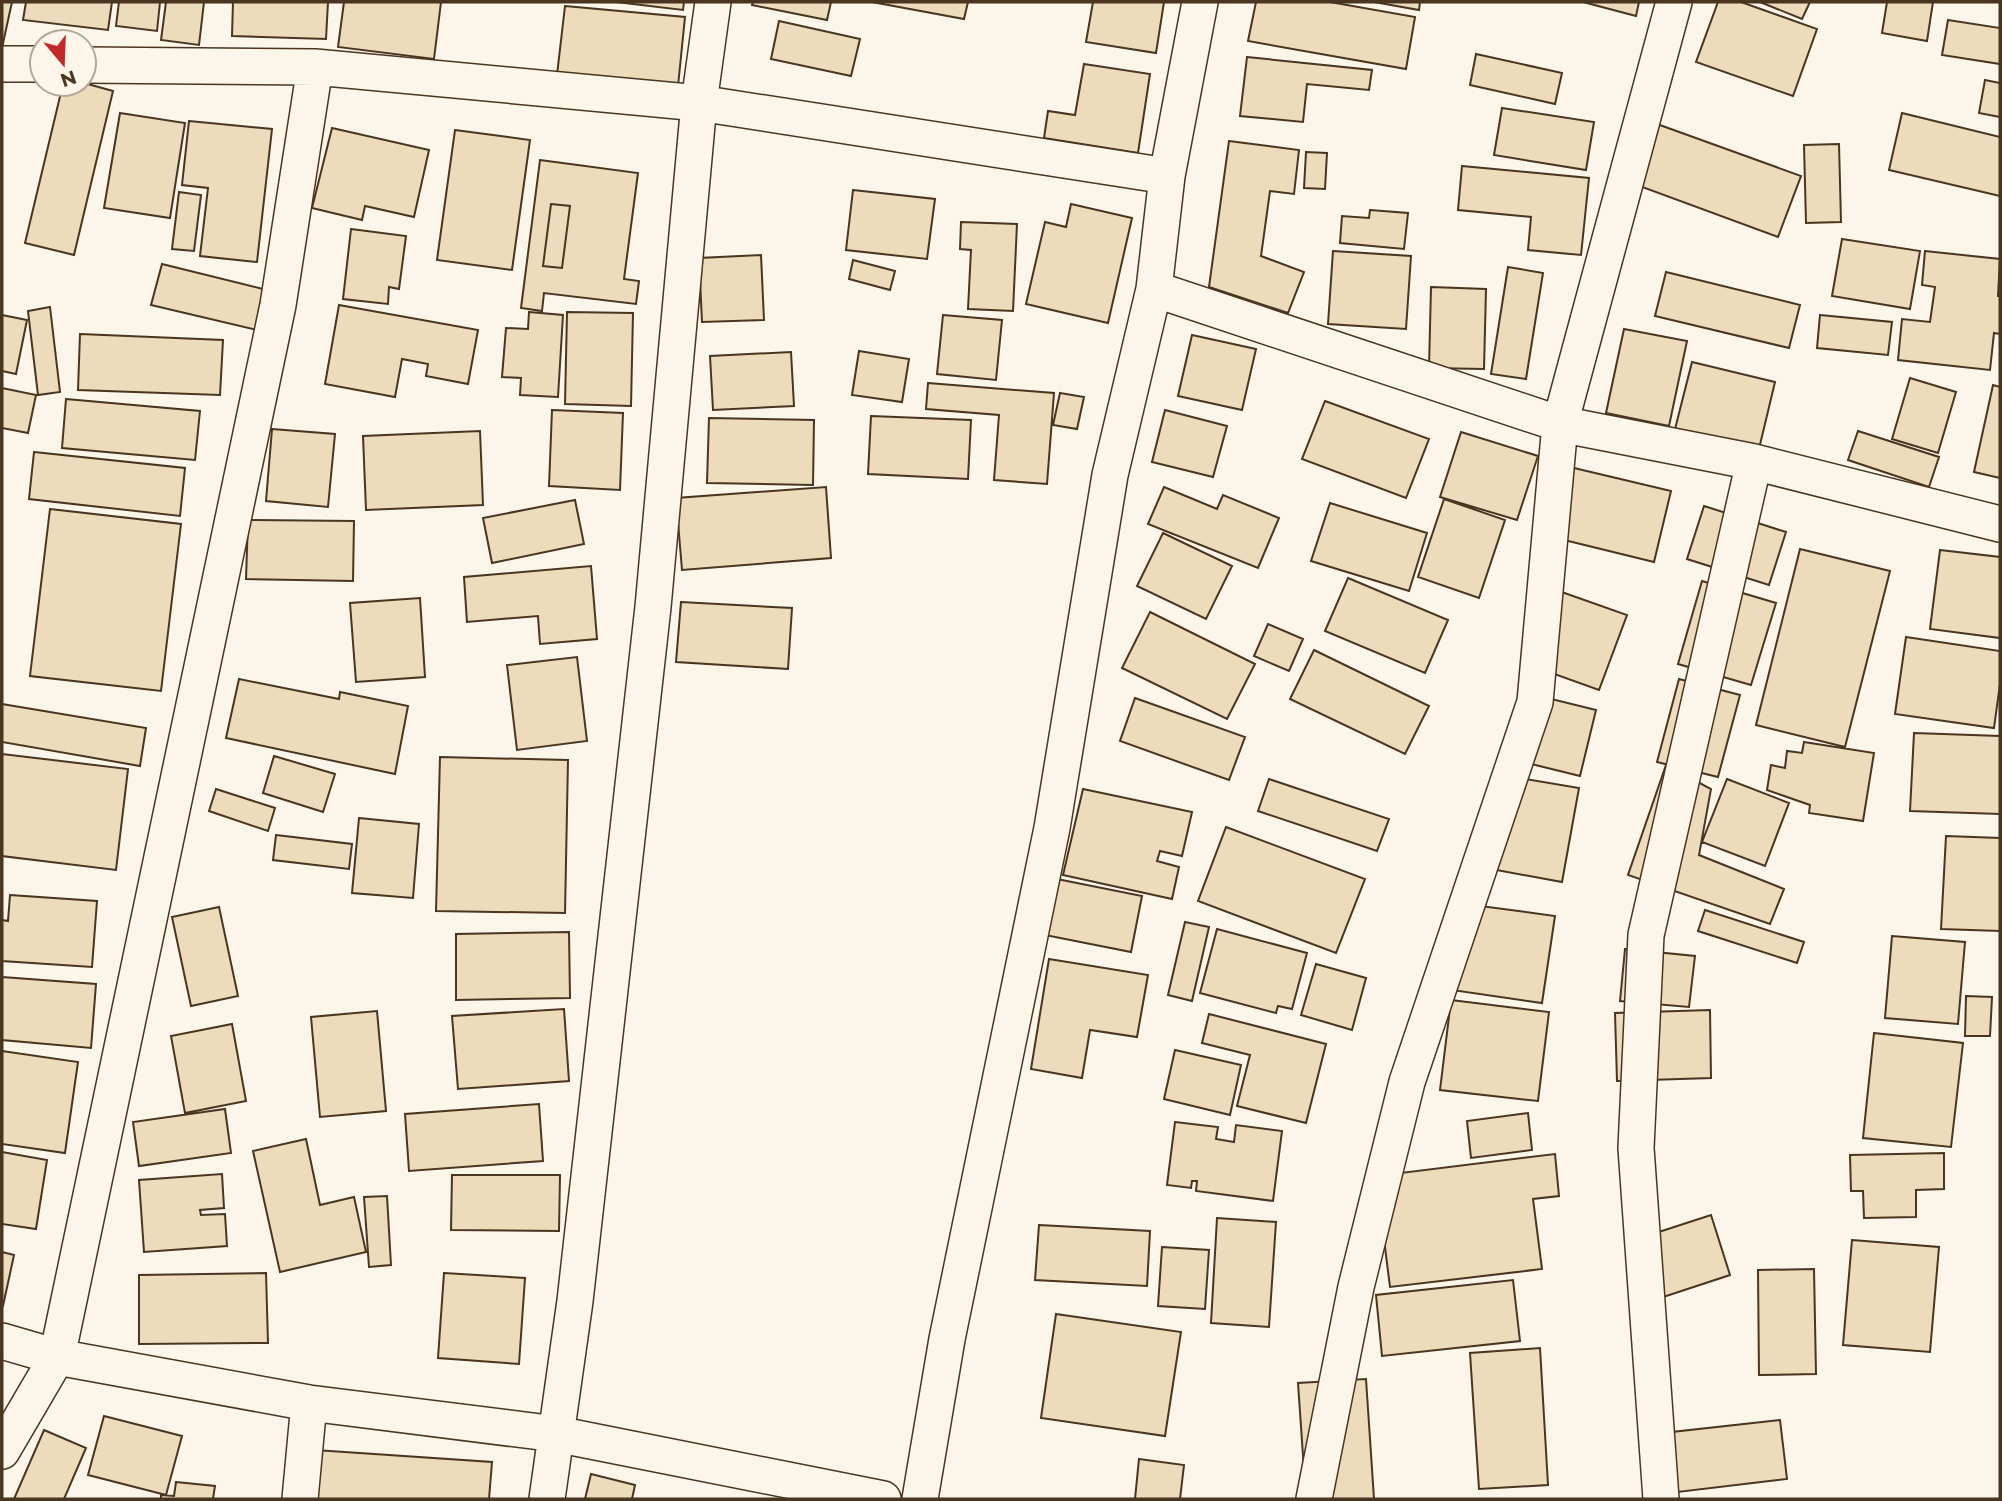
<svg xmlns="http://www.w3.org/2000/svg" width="2002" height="1501" viewBox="0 0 2002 1501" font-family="Montserrat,sans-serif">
<rect width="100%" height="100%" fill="#fbf6e9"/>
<path fill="#ecdcbc" stroke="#4a3520" stroke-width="2" fill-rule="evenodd" d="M2 2H12L2 48Z
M26 2H112L108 30 23 20Z
M119 2H160L157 31 116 26Z
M166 2H204L199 45 161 40Z
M233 2H328L326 39 232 36Z
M344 2H441L434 59 338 47Z
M616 2H684L683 10Z
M753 2H831L827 20 752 5Z
M872 2H968L964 19Z
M1093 2H1164L1156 53 1086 42Z
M1256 2H1330L1415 17 1406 69 1248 41Z
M1374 2H1420L1419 10Z
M1583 2H1639L1636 16Z
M1718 2H1741L1817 29 1793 96 1696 62Z
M1760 2H1810L1802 19Z
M1887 2H1933L1927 41 1882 33Z
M565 6 685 17 678 86 557 75Z
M1948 20 2000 28V64L1942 55Z
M779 21 860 39 851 76 771 59Z
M1476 54 1562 73 1555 104 1470 85Z
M1247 57 1372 70 1369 90 1307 84 1303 122 1240 116Z
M1084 64 1150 74 1138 153 1044 138 1048 111 1075 115Z
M1985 80 2000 83V117L1979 113Z
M84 83 113 91 74 255 25 243 63 84Z
M1502 108 1594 122 1586 170 1494 155Z
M120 113 185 123 170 218 104 208Z
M1902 113 2000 137V196L1889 170Z
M189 121 272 129 257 262 200 256 208 188 182 185Z
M1657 124 1801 176 1778 237 1634 184Z
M332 128 429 150 414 217 365 206 362 220 312 208Z
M455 130 530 140 512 270 437 260Z
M1229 141 1299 150 1294 194 1270 191 1261 256 1304 272 1288 313 1209 287Z
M1839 144 1841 222 1806 223 1804 145Z
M1306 152 1327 153 1325 189 1304 188Z
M540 160 638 173 624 279 639 281 636 304 544 293 542 311 521 308ZM551 204 570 206 562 268 543 266Z
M1462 166 1589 178 1581 255 1528 250 1531 217 1458 210Z
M853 190 935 199 927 259 846 250Z
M179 192 201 195 194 251 172 249Z
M551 204 570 206 562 268 543 266Z
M1071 204 1132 218 1108 323 1026 304 1045 222 1066 227Z
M1370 210 1408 213 1404 249 1340 243 1342 216 1369 218Z
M961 222 1017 224 1013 311 968 309 971 250 960 249Z
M351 229 406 236 399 289 389 287 388 304 343 299Z
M1842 239 1920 251 1910 309 1832 296Z
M1333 251 1411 256 1406 329 1328 324Z
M1925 251 2000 259 1998 296H2000V334L1994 333 1990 370 1898 360 1902 319 1930 322 1935 287 1922 285Z
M761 255 764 320 702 322 699 258Z
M853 260 895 271 890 290 849 279Z
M162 264 267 290 257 330 151 305Z
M1508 267 1543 273 1526 379 1491 374Z
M1666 272 1800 305 1789 348 1655 316Z
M1431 287 1486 289 1484 369 1429 368Z
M339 305 478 330 468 384 426 376 428 364 402 359 395 397 325 384Z
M50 307 60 392 38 395 28 311Z
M529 312 563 315 558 397 520 395 521 378 502 377 506 328 528 329Z
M567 312 633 313 631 406 565 404Z
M2 315 27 320 16 374 2 371Z
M943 315 1002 320 996 380 937 374Z
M1820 315 1892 322 1888 355 1817 348Z
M1624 329 1687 341 1669 426 1606 413Z
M80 334 223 340 220 395 78 390Z
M1192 335 1256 349 1242 410 1178 396Z
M859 351 909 359 902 402 852 395Z
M791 352 794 406 713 410 710 356Z
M1692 362 1775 382 1758 453 1674 433Z
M1910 378 1956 392 1938 453 1892 439Z
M928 383 1054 393 1047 484 994 480 999 415 926 409Z
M1993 385 2000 387V478L1974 472Z
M2 388 36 395 28 433 2 428Z
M1060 393 1084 397 1077 429 1053 425Z
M66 399 200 411 195 460 62 448Z
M1325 401 1429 439 1406 498 1302 459Z
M552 410 623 413 620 490 549 486Z
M1165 410 1227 426 1213 477 1152 462Z
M871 416 971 420 968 479 868 474Z
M709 418 814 420 813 485 707 483Z
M272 429 335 434 328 507 266 501Z
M480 431 483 505 366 510 363 436Z
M1858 431 1939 457 1929 487 1848 460Z
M1461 432 1538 456 1517 520 1440 497Z
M34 452 185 468 180 516 29 499Z
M1574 468 1671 491 1654 562 1556 538Z
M826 487 831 558 682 570 676 498Z
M1164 487 1217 509 1223 495 1279 518 1258 568 1148 524Z
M1444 499 1505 520 1479 598 1418 577Z
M575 500 584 544 492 563 483 518Z
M1330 503 1427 533 1409 591 1311 561Z
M1704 506 1786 532 1769 585 1687 559Z
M50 509 181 524 161 691 30 676Z
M248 520 354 521 353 581 246 579Z
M1163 533 1232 566 1206 619 1137 586Z
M1800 549 1890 571 1845 747 1756 725Z
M1940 550 2000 557V638L1930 629Z
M591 566 597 639 540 644 538 616 467 622 464 577Z
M1348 578 1448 620 1425 673 1325 631Z
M1702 581 1776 603 1751 685 1678 664Z
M1556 590 1627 615 1599 690 1529 665Z
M420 598 425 677 356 682 350 603Z
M681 602 792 608 788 669 676 662Z
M1150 612 1255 664 1227 719 1122 668Z
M1268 624 1303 639 1289 671 1254 656Z
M1906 637 2000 651V684L1994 728 1895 714Z
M1314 650 1429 706 1405 754 1290 699Z
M577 657 587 741 517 750 507 665Z
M239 679 339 699 340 692 408 706 395 774 226 738Z
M1679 679 1740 695 1718 777 1657 762Z
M1523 692 1596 710 1580 776 1507 758Z
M1135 698 1245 737 1229 780 1120 741Z
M2 704 146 728 140 766 2 742Z
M1914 733 2000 736V814L1910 811Z
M1804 742 1874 753 1863 821 1809 813 1810 805 1767 790 1771 765 1785 768 1787 751 1802 753Z
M2 754 128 769 116 870 2 856Z
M274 756 335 774 323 812 263 793Z
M440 757 568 760 565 913 436 911Z
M1666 765 1711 789 1699 855 1784 889 1770 924 1628 875Z
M1508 776 1579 788 1562 882 1491 869Z
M1269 779 1389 819 1377 851 1258 811Z
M1727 779 1789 803 1765 866 1702 842Z
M216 789 275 808 268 831 209 811Z
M1083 789 1192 812 1182 856 1160 851 1157 861 1179 867 1172 899 1063 875Z
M359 818 419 824 413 898 352 893Z
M1226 827 1365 879 1336 953 1198 901Z
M276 835 352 844 349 869 273 860Z
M1946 836 2000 838V931L1941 929Z
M1057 879 1142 896 1131 952 1045 935Z
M10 895 97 901 92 967 2 961V920L8 921Z
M1458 903 1555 916 1542 1003 1445 989Z
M219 907 238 996 191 1006 172 917Z
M1705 910 1804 942 1797 963 1698 931Z
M1185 922 1209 927 1192 1001 1168 995Z
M1217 929 1307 953 1292 1009 1278 1006 1276 1013 1200 993Z
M569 932 570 998 456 1000V934Z
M1892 936 1965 942 1958 1024 1885 1018Z
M1625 949 1695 956 1689 1007 1620 1001Z
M1049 959 1148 975 1137 1037 1090 1030 1082 1078 1031 1069Z
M1316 964 1366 978 1352 1030 1301 1015Z
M2 977 96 984 91 1048 2 1040Z
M1966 996 1992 997 1990 1036H1965Z
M1451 1000 1549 1012 1538 1101 1440 1090Z
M564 1009 569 1081 458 1089 452 1016Z
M1710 1010 1711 1078 1617 1081 1615 1013Z
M377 1011 386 1111 320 1117 311 1017Z
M1209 1014 1326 1044 1306 1123 1237 1106 1250 1055 1202 1043Z
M232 1024 246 1101 185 1113 171 1036Z
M1874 1033 1963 1043 1951 1147 1863 1138Z
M1175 1050 1241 1065 1230 1115 1164 1099Z
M2 1051 78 1062 65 1153 2 1144Z
M539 1104 543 1161 409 1171 405 1114Z
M225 1109 231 1153 139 1166 133 1122Z
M1528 1113 1532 1150 1471 1158 1467 1121Z
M1175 1122 1218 1127 1216 1139 1234 1142 1236 1125 1282 1131 1273 1201 1196 1191 1197 1181H1192L1191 1188 1167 1185Z
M306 1139 320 1205 354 1197 366 1252 280 1272 253 1151Z
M2 1152 47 1160 36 1229 2 1224Z
M1944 1153V1189L1916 1190V1217L1864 1218 1863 1191H1851L1850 1155Z
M1555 1154 1559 1196 1533 1199 1542 1269 1390 1287 1376 1176Z
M222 1174 224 1208 200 1210 201 1215 225 1214 227 1246 144 1252 139 1180Z
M452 1175H560L559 1231 451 1230Z
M387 1196 391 1265 369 1267 364 1197Z
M1711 1215 1730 1275 1645 1303 1625 1243Z
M1217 1218 1276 1222 1269 1327 1211 1323Z
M1039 1225 1150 1231 1147 1286 1035 1280Z
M1852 1240 1939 1247 1930 1352 1843 1345Z
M1162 1247 1209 1250 1205 1309 1158 1306Z
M2 1252 14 1255 3 1306H2Z
M1814 1269 1816 1374 1759 1375 1758 1270Z
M266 1273 268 1343 139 1344V1275Z
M444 1273 525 1278 519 1364 438 1358Z
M1513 1280 1520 1341 1382 1356 1376 1295Z
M1056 1314 1181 1332 1165 1436 1041 1418Z
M1540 1348 1548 1485 1479 1489 1470 1353Z
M1366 1379 1374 1499H1306L1298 1383Z
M104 1416 182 1436 166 1495 88 1475Z
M1780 1420 1787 1479 1661 1494 1654 1434Z
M44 1430 86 1448 64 1499H14Z
M315 1450 492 1462 489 1499H312Z
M1139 1459 1184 1465 1180 1499H1135Z
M591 1474 635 1485 632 1499H585Z
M176 1482 215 1486 213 1499H161V1495L174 1496Z"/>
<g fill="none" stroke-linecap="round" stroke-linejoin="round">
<g stroke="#4a3520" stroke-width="38">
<path id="street" d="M2 64H42
M84 65 315 67 699 103 1167 176
M1154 289 1560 424 1754 462 2000 524
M2 1341 57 1357 309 1403 556 1434 883 1499
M2 1451 57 1357 278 305 315 67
M300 1499 309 1403
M547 1499 575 1301 653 607 699 103 713 2
M920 1499 947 1339 1052 828 1110 475 1154 289 1167 176 1200 2
M1314 1499 1356 1287 1407 1082 1535 702 1560 424 1674 2
M1661 1499 1636 1148 1646 935 1754 462"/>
</g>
<use href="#street" stroke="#fbf6e9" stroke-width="35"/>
</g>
<rect width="2002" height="1501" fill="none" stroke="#4a3520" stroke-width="7"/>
<g transform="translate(63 63) rotate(161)"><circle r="33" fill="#fbf6e9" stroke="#b4a999" stroke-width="2"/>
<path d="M0-5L12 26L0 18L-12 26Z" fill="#c62828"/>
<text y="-10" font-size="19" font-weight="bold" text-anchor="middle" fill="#4a3520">N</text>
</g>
</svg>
